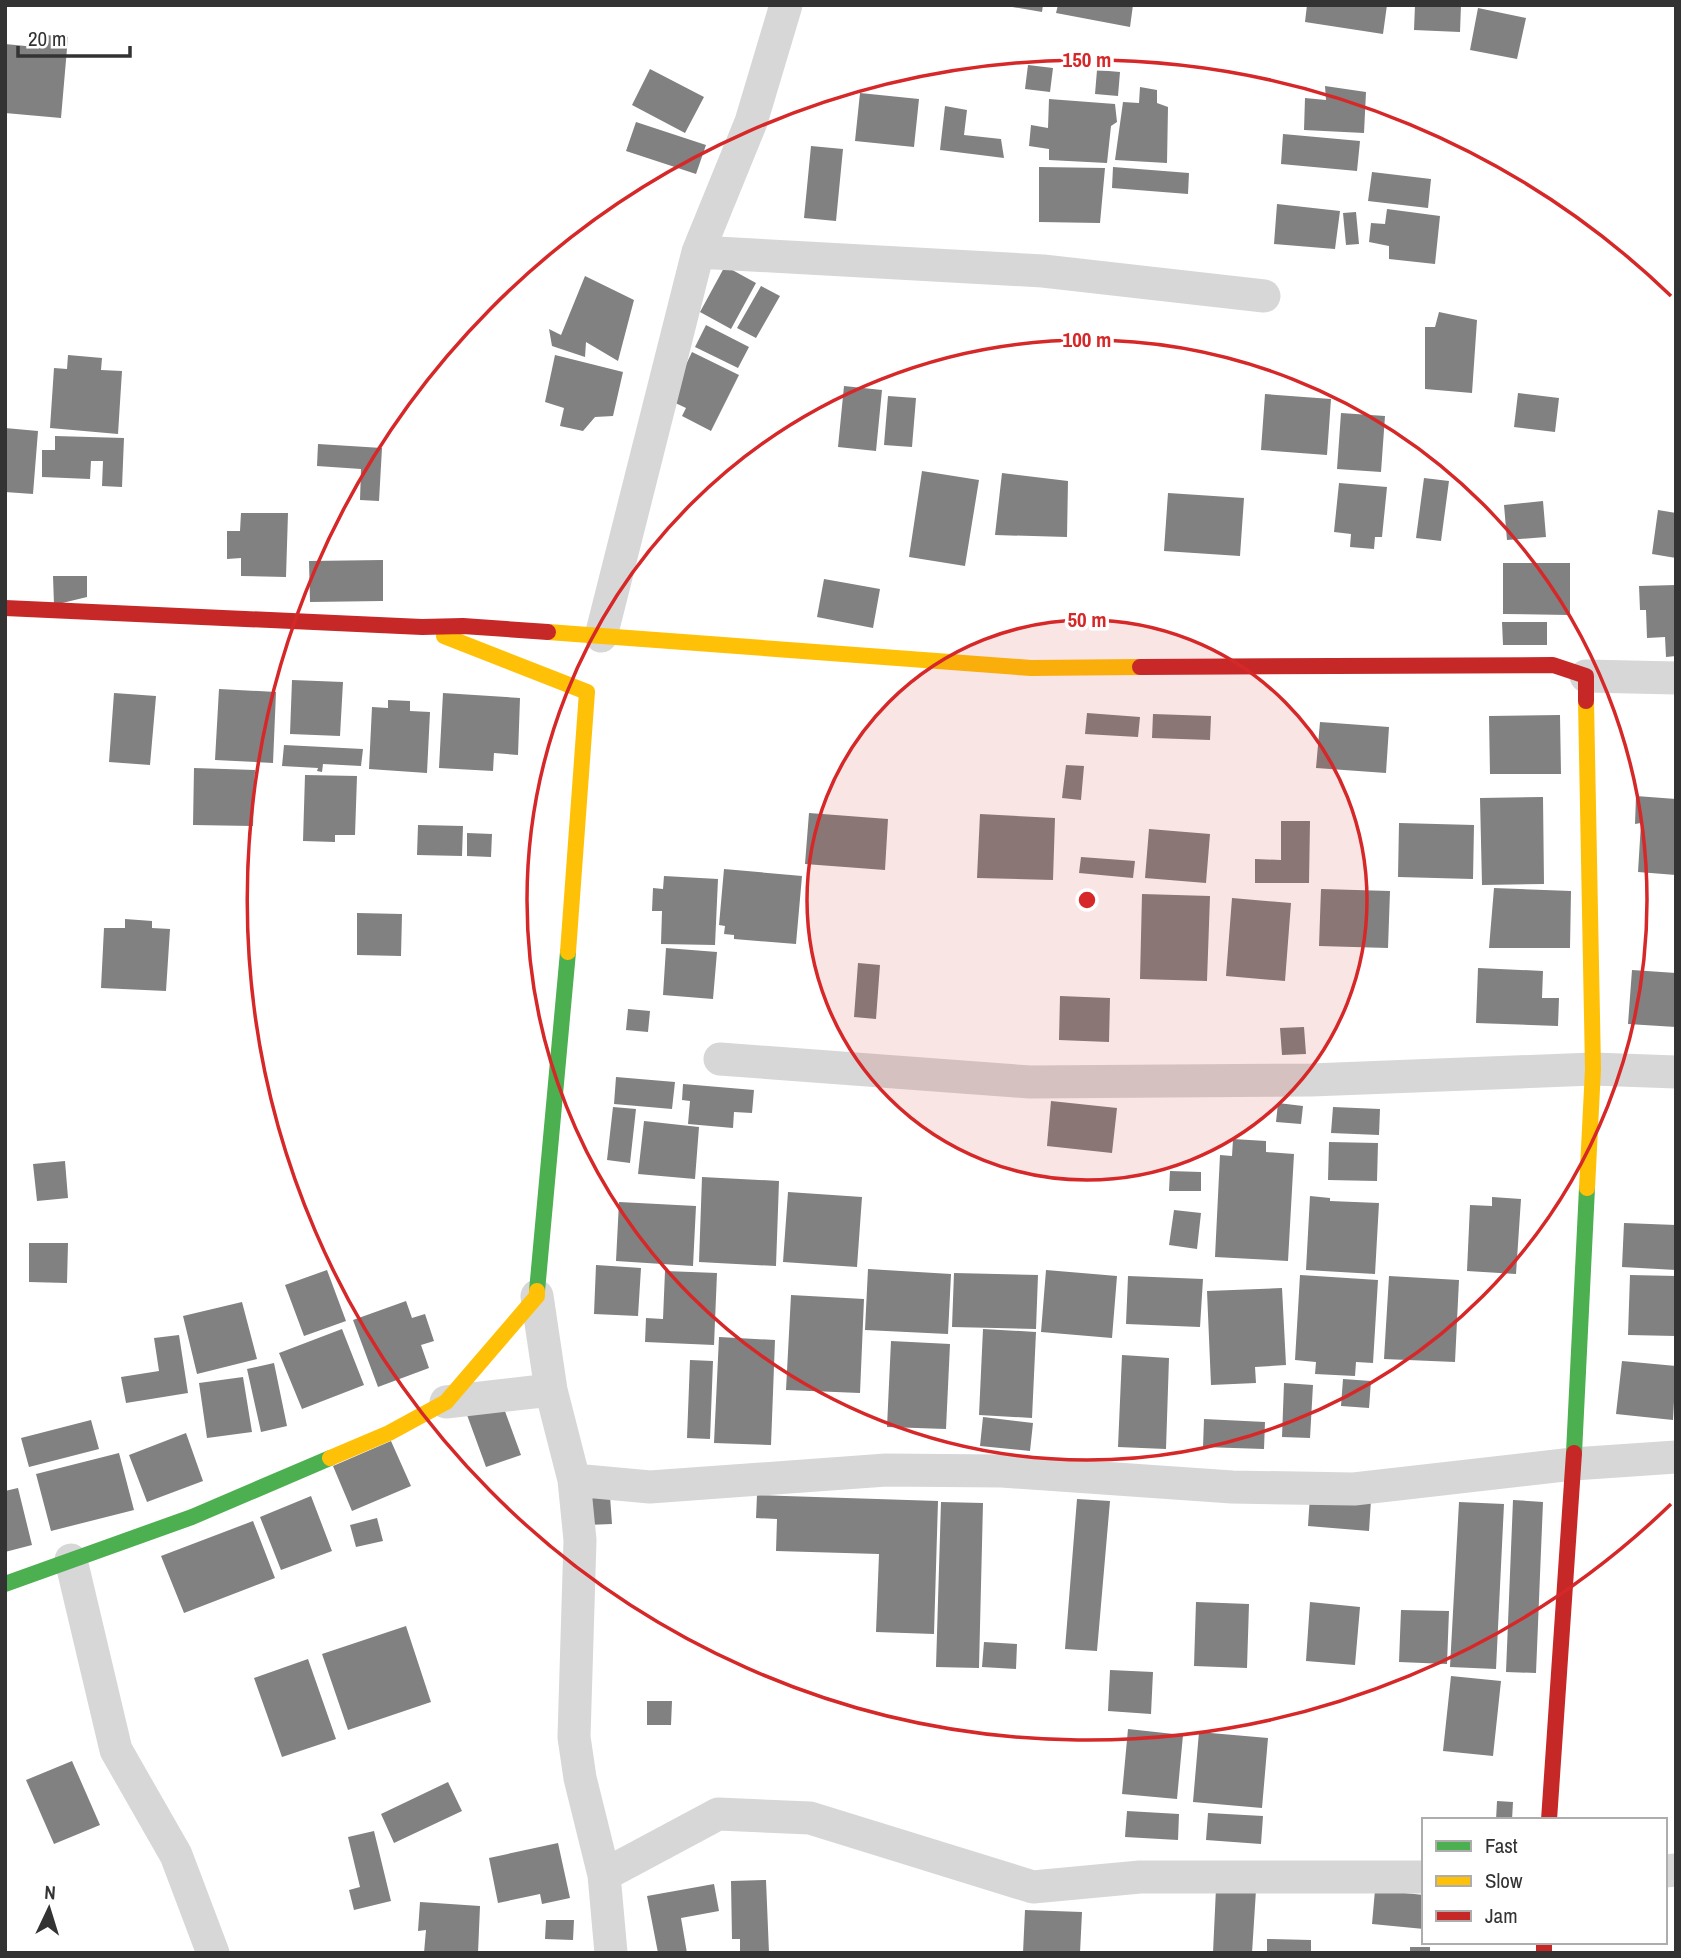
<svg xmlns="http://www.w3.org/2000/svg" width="1681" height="1958" viewBox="0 0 1681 1958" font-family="'Archivo Narrow',sans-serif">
<rect width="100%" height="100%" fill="#fff"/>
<path fill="#818181" d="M1001 5H1043L1042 12Z
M1058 5H1133L1130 27 1056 13Z
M1307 5H1387L1383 34 1305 22Z
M1415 5H1461L1460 32 1414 30Z
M1478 8 1526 18 1517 59 1470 50Z
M36 34 68 37 61 118 5 113V44L36 47Z
M1028 65 1053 68 1050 92 1025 89Z
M650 69 704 97 685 133 632 105Z
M1097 70 1120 72 1118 96 1095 94Z
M1325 86 1366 92 1364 133 1304 130 1305 98 1326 100Z
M1140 87 1157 90V103L1168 107 1167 163 1115 160 1123 102 1139 103Z
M860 93 919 99 914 147 855 141Z
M1049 99 1115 104 1117 122 1111 126 1107 163 1049 160V149L1029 146 1031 125 1048 128Z
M945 106 967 110 964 135 1001 139 1004 158 940 150Z
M636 122 706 145 696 174 626 151Z
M1283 134 1360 141 1357 171 1281 164Z
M811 146 843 149 836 221 804 218Z
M1039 167 1105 168 1100 223 1039 222Z
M1113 167 1189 173 1188 194 1112 188Z
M1372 172 1431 179 1428 208 1368 201Z
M1277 204 1340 211 1335 249 1274 244Z
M1387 209 1440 216 1435 264 1389 259V246L1369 242 1371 223 1385 224Z
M1356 212 1359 244 1346 245 1343 213Z
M725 266 756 283 731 329 700 312Z
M585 276 634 300 618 361 586 342 585 357 552 346 549 329 561 335Z
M761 286 780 296 756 338 737 328Z
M1439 312 1477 320 1472 393 1425 389V327H1435Z
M706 325 749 347 738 368 695 347Z
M692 352 739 375 711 431 682 416 686 408 669 400Z
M68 355 102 358 101 370 122 371 118 434 50 428 54 368 67 369Z
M555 355 623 372 613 416 595 417 583 431 560 426 564 408 545 402Z
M844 386 882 390 876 451 838 447Z
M1518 393 1559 398 1555 432 1514 427Z
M1265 394 1331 399 1327 455 1261 450Z
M888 396 916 398 912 447 884 445Z
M1341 413 1385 416 1381 472 1337 469Z
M5 428 38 431 33 494 5 492Z
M55 436 124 438 122 487 102 486 103 461H91L90 479 42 477V450H55Z
M318 444 382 448 379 501 360 500 361 469 317 466Z
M922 471 979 480 965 566 909 557Z
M1002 473 1068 481 1067 537 995 535Z
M1424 478 1449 481 1441 541 1416 538Z
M1339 483 1387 487 1382 537H1375L1374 549 1350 547 1351 534 1334 532Z
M1168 493 1244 498 1240 556 1164 551Z
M1543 501 1546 537 1507 540 1504 505Z
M1658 510 1676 513V558L1652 554Z
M241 513H288L286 577 241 576V558L227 559V531H240Z
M383 560V601L310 602 309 561Z
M1503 563H1570V615L1503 614Z
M53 576H87V597L54 605Z
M824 579 880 589 873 628 817 617Z
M1676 585V656L1666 657 1665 637 1647 638 1646 610H1640L1639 586Z
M1502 622H1547V645H1503Z
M292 680 343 682 340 736 290 734Z
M219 689 276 692 273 763 215 760Z
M114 693 156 696 150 765 109 762Z
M443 693 520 698 518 755 494 753 493 771 439 768Z
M388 700 410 701V711L430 712 427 773 369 769 372 707 388 708Z
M1087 713 1140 717 1138 737 1085 734Z
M1153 714 1211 716 1210 740 1152 738Z
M1560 715 1561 774H1490L1489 716Z
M1320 722 1389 727 1386 773 1316 768Z
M284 745 363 749 361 766 323 764 322 772 317 771 318 768 282 766Z
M1066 765 1084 766 1081 800 1062 798Z
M194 768 255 770 253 826 193 825Z
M305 775 357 776 355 835H335V842L303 841Z
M1636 796 1676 799V875L1638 872 1641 823 1635 824Z
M1543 797 1544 884 1482 885 1480 798Z
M809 813 888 819 885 870 805 864Z
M980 814 1055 818 1053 880 977 878Z
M1281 821H1310L1309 883H1255V859L1281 860Z
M1399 823 1474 825 1473 879 1398 877Z
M418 825 463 826 462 856 417 855Z
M1149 829 1210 834 1206 883 1145 878Z
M467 833 492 834 491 857 467 856Z
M1081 857 1135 861 1133 878 1079 873Z
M724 869 802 876 796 944 734 939V935L724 934 725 926 719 925Z
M664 876 718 879 715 945 661 944 662 911H652L653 888 663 889Z
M1494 888 1571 891 1570 948H1489Z
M1321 889 1390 891 1388 948 1319 946Z
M1142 894 1210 896 1207 981 1140 979Z
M1232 898 1291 903 1285 981 1226 976Z
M357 913 402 914 401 956 357 955Z
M125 919 152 921V928L170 929 166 991 101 988 104 928H125Z
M666 948 717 952 713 999 663 995Z
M858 963 880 965 876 1019 854 1017Z
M1478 968 1543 971 1542 998H1559L1558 1026 1476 1023Z
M1632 970 1676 973V1027L1628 1024Z
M1060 996 1110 998 1109 1042 1059 1040Z
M628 1009 650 1011 648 1032 626 1030Z
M1304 1027 1306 1054 1282 1055 1280 1028Z
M616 1077 675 1082 672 1109 614 1104Z
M683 1084 754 1090 752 1113 734 1112 733 1128 688 1124 690 1101 682 1100Z
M1051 1101 1117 1108 1112 1153 1047 1146Z
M1278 1103 1303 1106 1301 1124 1276 1122Z
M613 1107 636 1109 630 1163 607 1160Z
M1333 1107 1380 1109 1379 1135 1331 1133Z
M644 1121 699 1127 695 1179 638 1174Z
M1233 1139 1266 1141V1152L1294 1154 1288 1261 1215 1257 1220 1155 1232 1156Z
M1329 1142 1378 1143 1377 1181 1328 1180Z
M65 1161 68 1198 37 1201 33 1164Z
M1170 1171 1201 1172V1191H1169Z
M702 1177 779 1181 776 1266 699 1262Z
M788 1192 862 1197 857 1267 783 1262Z
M1310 1196 1330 1198V1201L1379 1203 1375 1274 1306 1270Z
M1492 1197 1521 1199 1516 1274 1467 1271 1470 1205 1492 1206Z
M619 1202 696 1206 693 1266 616 1261Z
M1174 1210 1201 1213 1197 1249 1169 1245Z
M1624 1223 1676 1225V1270L1622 1267Z
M29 1243H68L67 1283 29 1282Z
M596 1265 641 1268 638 1316 594 1314Z
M868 1269 951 1274 948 1334 865 1330Z
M327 1270 346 1321 304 1336 285 1285Z
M1046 1270 1117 1276 1112 1338 1041 1332Z
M665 1271 717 1273 714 1345 645 1342 646 1318 663 1319Z
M954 1273 1038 1275 1036 1329 952 1327Z
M1300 1275 1378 1280 1373 1363 1356 1362 1355 1376 1315 1374 1316 1362 1295 1360Z
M1630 1275 1676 1276V1336L1628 1335Z
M1128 1276 1203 1279 1200 1327 1126 1324Z
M1389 1276 1459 1280 1455 1362 1384 1359Z
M1282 1288 1286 1365 1255 1367 1256 1383 1211 1385 1207 1291Z
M791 1295 864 1299 860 1393 786 1390Z
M406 1301 412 1318 425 1314 434 1341 421 1345 429 1368 378 1387 353 1320Z
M242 1302 257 1359 197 1374 183 1316Z
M342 1329 364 1385 302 1409 279 1353Z
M983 1329 1036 1332 1032 1418 979 1415Z
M179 1335 188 1393 126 1403 121 1377 159 1371 154 1338Z
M719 1337 775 1340 771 1445 714 1443Z
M891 1341 950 1344 946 1429 887 1427Z
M1122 1355 1169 1358 1166 1449 1118 1447Z
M690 1360 713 1361 710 1439 687 1438Z
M1622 1361 1676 1366 1673 1420 1616 1414Z
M274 1363 287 1426 261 1432 247 1369Z
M243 1377 252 1432 207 1438 199 1383Z
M1343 1379 1371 1381 1369 1408 1341 1406Z
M1284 1383 1313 1385 1310 1438 1282 1437Z
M502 1403 521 1455 486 1467 467 1415Z
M983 1417 1033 1423 1030 1451 980 1446Z
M1204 1419 1265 1422 1264 1449 1203 1447Z
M91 1420 99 1449 29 1467 21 1438Z
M186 1433 203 1481 147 1502 129 1455Z
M391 1441 411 1486 352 1511 333 1466Z
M119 1453 134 1510 51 1531 36 1474Z
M18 1488 32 1545 5 1552V1491Z
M757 1495 938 1501 934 1634 876 1632 879 1554 776 1551 777 1519 756 1518Z
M1310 1495 1371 1500 1369 1531 1308 1526Z
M311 1496 332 1551 281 1570 260 1517Z
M610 1496 612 1524 587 1525 586 1498Z
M1077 1499 1110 1501 1097 1651 1065 1649Z
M1513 1500 1543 1502 1536 1673 1506 1672Z
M941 1502 983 1503 979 1668 936 1667Z
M1459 1502 1504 1504 1496 1669 1450 1667Z
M377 1518 383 1541 356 1547 350 1525Z
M253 1521 275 1578 184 1613 161 1556Z
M1196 1602 1249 1604 1247 1668 1194 1666Z
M1310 1602 1360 1607 1355 1665 1306 1661Z
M1401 1610 1449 1611 1447 1664 1399 1662Z
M406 1626 431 1702 348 1730 322 1654Z
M984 1642 1017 1644 1016 1669 982 1667Z
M308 1659 336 1739 282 1757 254 1678Z
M1110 1670 1153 1672 1151 1714 1108 1711Z
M1451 1676 1501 1681 1493 1756 1443 1751Z
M647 1701H672L671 1725H647Z
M1128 1729 1183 1735 1177 1799 1122 1794Z
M1199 1732 1268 1738 1262 1808 1193 1802Z
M72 1761 100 1825 54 1844 26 1780Z
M448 1782 462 1811 394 1843 381 1814Z
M1497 1801 1513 1802 1512 1820H1496Z
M1127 1811 1179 1814 1178 1840 1125 1837Z
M1208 1813 1263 1816 1261 1844 1206 1840Z
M374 1831 391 1901 354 1910 349 1890 360 1887 348 1837Z
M558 1843 570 1898 542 1904 540 1894 498 1903 489 1858Z
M766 1880 769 1953H740V1939H732L731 1881Z
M714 1884 719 1911 681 1918 687 1953H658L647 1896Z
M1216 1888 1256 1890 1252 1953H1213Z
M1375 1890 1424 1895V1929L1372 1924Z
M420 1902 480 1906 478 1953H424L426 1930 418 1931Z
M1025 1910 1082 1912 1080 1953H1023Z
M546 1920H574L573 1940 545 1939Z
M1267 1939 1311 1940V1953H1267Z
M1410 1947H1430V1953H1410Z"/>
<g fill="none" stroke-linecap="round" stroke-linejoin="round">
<path stroke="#d7d7d7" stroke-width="33" d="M698 252 1043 271 1264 296
M601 636 698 252 751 122 786 5
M1586 676 1676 678
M720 1059 1030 1082 1311 1080 1593 1069 1676 1072
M537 1296 551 1390 574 1480 580 1540 574 1737 580 1778 604 1875 611 1953
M446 1402 551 1390
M574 1480 650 1487 886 1470 1002 1471 1232 1487 1354 1489 1573 1464 1676 1457
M71 1560 116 1750 176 1855 213 1953
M1665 1871 1676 1870
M604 1875 718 1814 810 1818 1033 1887 1140 1877H1424"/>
<path stroke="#4caf50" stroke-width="16" d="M537 1291 568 952
M1574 1453 1587 1188
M5 1584 192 1517 330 1458"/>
<path stroke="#ffc107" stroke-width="16" d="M548 632 1031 668 1140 667
M444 636 587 692 568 952
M1586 701 1593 1069 1587 1188
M330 1458 389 1433 446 1402 537 1296V1291"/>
<path stroke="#c62828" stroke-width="16" d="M5 608 422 627 463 626 548 632
M1140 667 1553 665 1586 676V701
M1549 1820 1574 1453
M1544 1942V1953"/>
</g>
<circle cx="1087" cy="900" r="280" fill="#d62828" fill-opacity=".12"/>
<g fill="none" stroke="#d62828" stroke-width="3.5">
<circle cx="1087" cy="900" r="280"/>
<circle cx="1087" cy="900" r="560"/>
<path d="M1671 1504A840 840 0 1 1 1671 296"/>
</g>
<circle cx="1087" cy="900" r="10" fill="#d62828" stroke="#fff" stroke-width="3.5"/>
<g font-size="21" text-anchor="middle" font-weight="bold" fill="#d62828" stroke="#fff" stroke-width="7" stroke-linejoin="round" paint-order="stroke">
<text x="1087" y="67">150 m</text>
<text x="1087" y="347">100 m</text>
<text x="1087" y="627">50 m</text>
</g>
<rect width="1681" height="1958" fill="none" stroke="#333333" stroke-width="14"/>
<rect x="1422" y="1818" width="245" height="126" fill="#ffffff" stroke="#adadad" stroke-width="2"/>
<rect x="1436" y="1841" width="35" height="10" fill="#4caf50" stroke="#adadad" stroke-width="2"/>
<text x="1485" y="1853" font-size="21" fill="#333333">Fast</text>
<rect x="1436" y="1876" width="35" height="10" fill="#ffc107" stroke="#adadad" stroke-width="2"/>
<text x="1485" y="1888" font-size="21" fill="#333333">Slow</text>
<rect x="1436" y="1911" width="35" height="10" fill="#c62828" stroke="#adadad" stroke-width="2"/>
<text x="1485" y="1923" font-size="21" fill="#333333">Jam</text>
<g transform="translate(49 1909) rotate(4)" stroke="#ffffff" stroke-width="5" paint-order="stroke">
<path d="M0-5L12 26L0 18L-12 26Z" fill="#333333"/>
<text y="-10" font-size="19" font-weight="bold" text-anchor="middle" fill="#333333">N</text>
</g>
<path d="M18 46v10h112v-10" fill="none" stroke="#333333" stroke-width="3.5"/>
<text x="28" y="46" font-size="21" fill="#333333" stroke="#ffffff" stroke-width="5" paint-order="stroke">20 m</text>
</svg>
